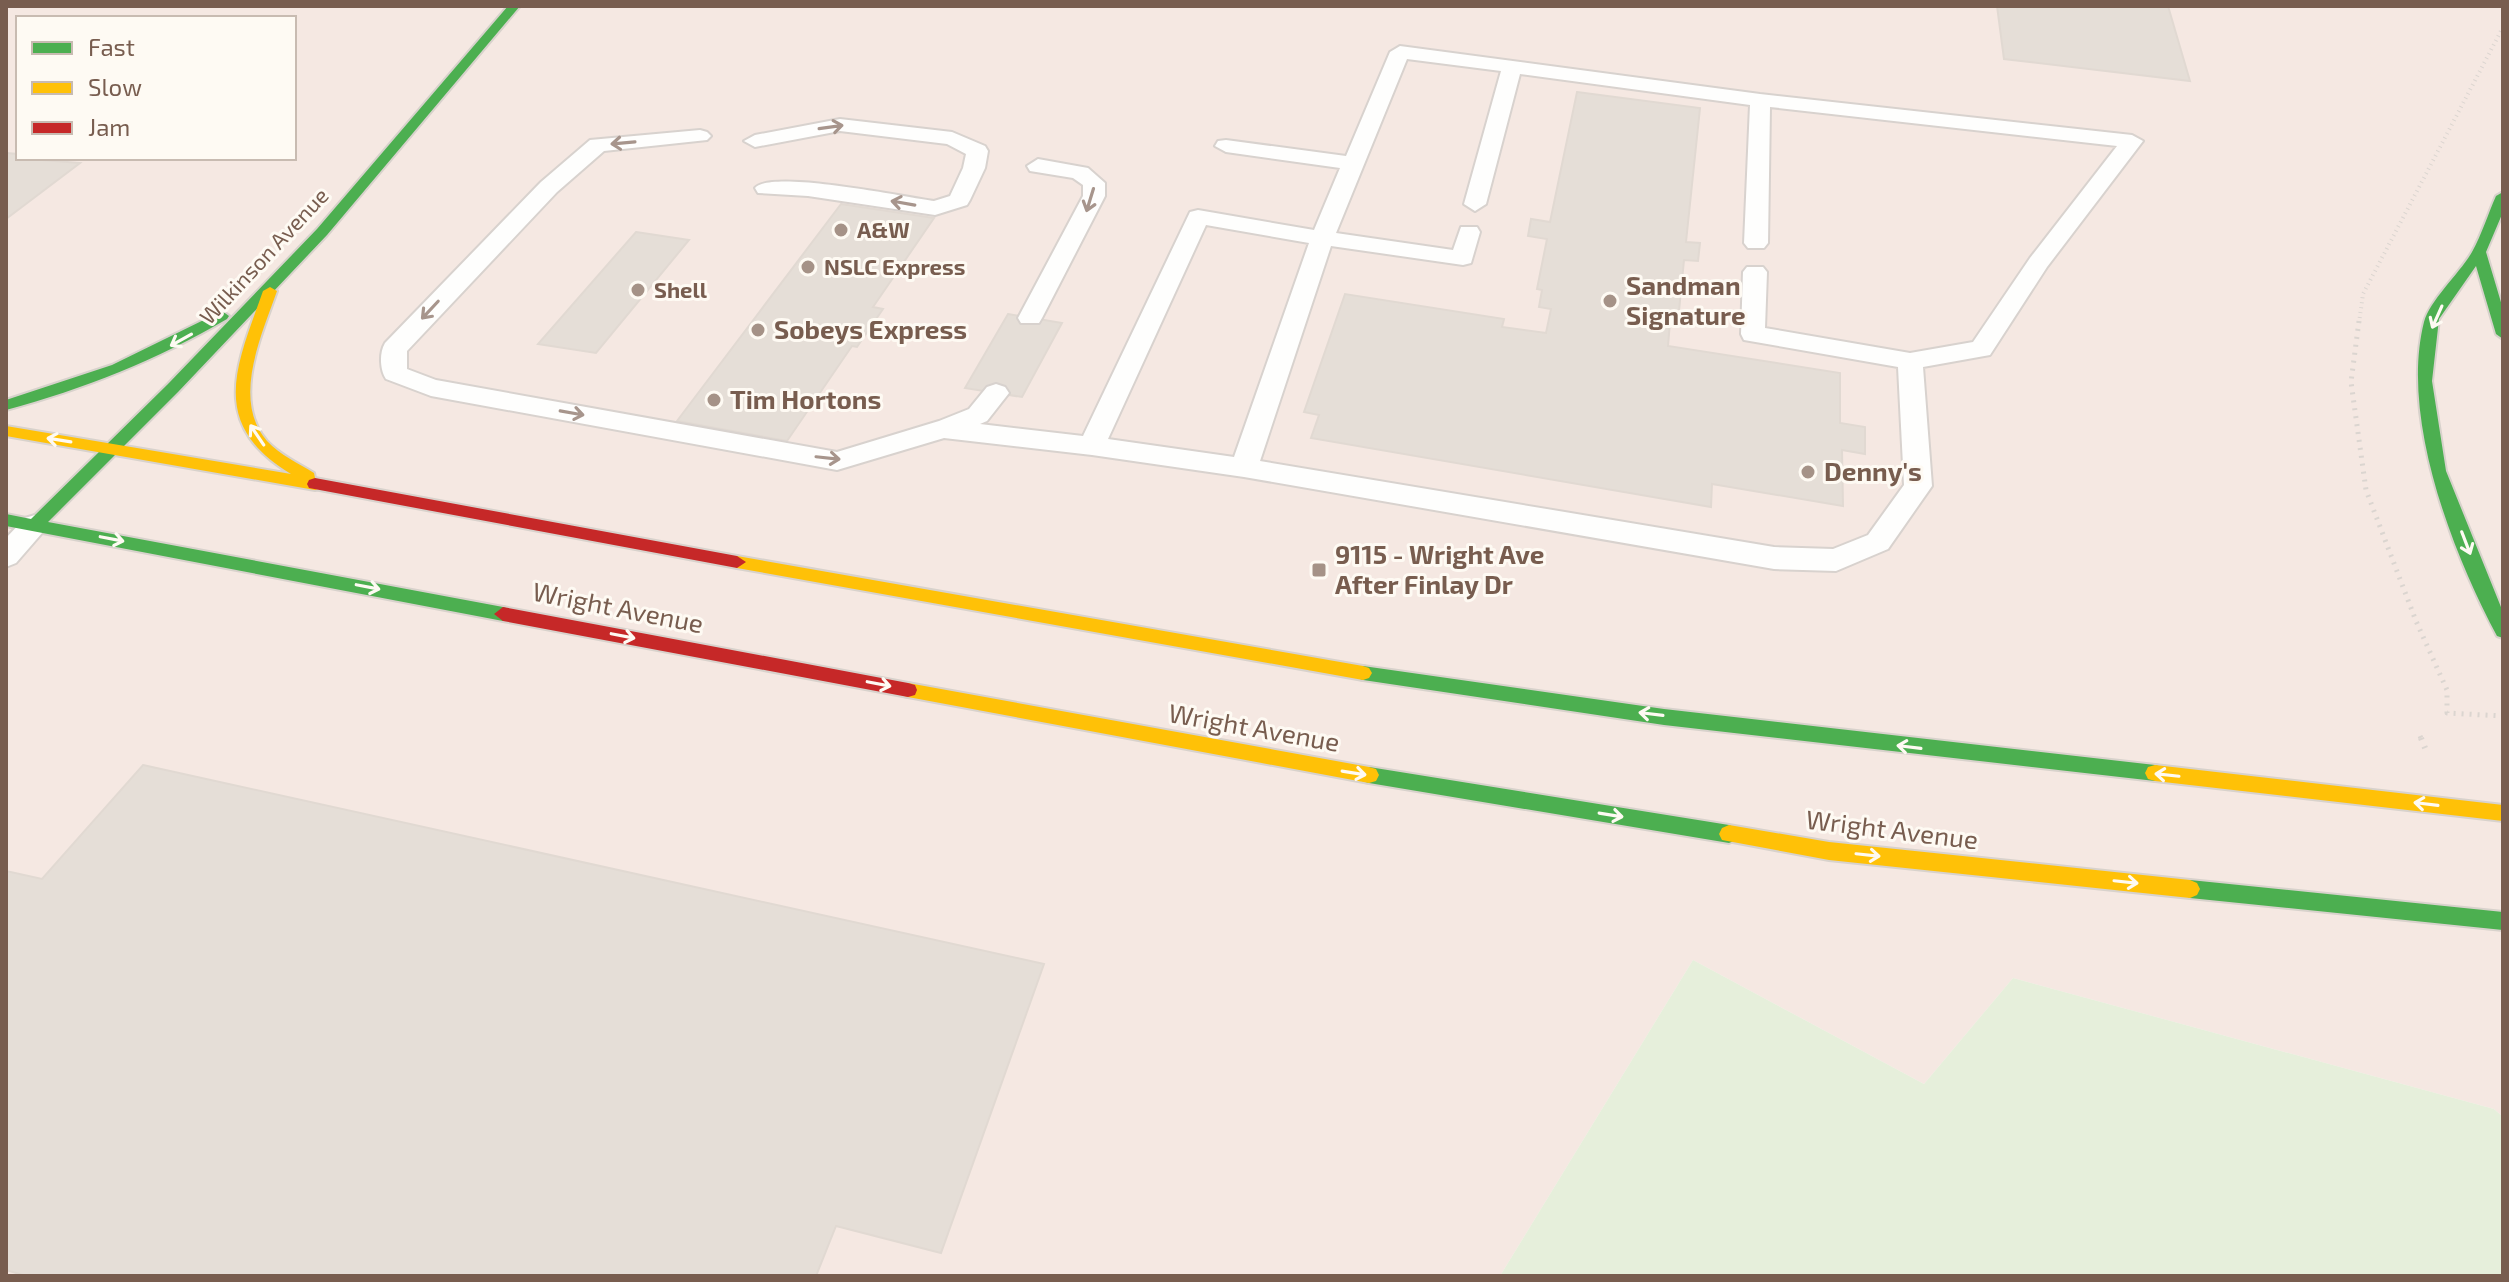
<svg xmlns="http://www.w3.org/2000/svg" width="2509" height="1282" viewBox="0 0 2509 1282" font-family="'Exo 2',sans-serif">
<rect width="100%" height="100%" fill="#f8f5f0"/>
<path fill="#f5e8e2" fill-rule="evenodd" d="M6 6H2503V1117L2494 1109 2013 978 1924 1084 1693 960 1500 1276H6ZM18 18H294V158H18Z"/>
<path fill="#e6efdb" d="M1693 960 1924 1084 2013 978 2494 1109 2503 1117V1276H1500Z"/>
<path fill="#e5ded7" stroke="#e1d9d2" stroke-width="2" d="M1997 6H2168L2190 81 2004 59Z
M1577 92 1700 108 1686 242 1700 243 1698 261 1684 260 1679 311 1671 310 1668 346 1840 373V423L1865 427V454L1842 450 1843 506 1712 484 1711 507 1311 438 1319 415 1304 412 1345 294 1504 319 1502 327 1546 333 1551 309 1539 307 1542 290 1537 289 1547 239 1528 236 1531 219 1550 222Z
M6 153 18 154V158L80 163 6 219Z
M841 204 934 218 873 307 883 309 857 347 852 346 787 441 677 421Z
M636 232 689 240 596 353 538 344Z
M1008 314 1062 323 1022 397 965 388Z
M143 765 1044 964 941 1253 836 1226 816 1276H26L6 1270V871L42 879Z"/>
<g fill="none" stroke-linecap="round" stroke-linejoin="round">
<g stroke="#d8d2ce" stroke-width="4">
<path id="lane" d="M1400 46 1760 94 2132 135 2143 141 2047 267 1990 355 1923 367 1932 486 1888 549 1836 571 1774 569 1244 477 1092 455 944 438 837 470 431 396 386 379C380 370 379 353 385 343L541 182 590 140 700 130 707 132 711 136 707 140 604 151 557 192 407 351V369L436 380 837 452 939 421 969 409 987 387 996 384 1005 387 1009 393 987 421 980 424 1083 436 1190 212 1198 210 1314 230 1340 168 1226 152 1215 146 1218 141 1226 140 1346 156 1390 52ZM1407 59 1501 71 1464 204 1475 211 1486 204 1520 74 1750 105 1744 243 1748 248H1764L1768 243 1770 107 2117 146 2030 258 1973 342 1910 353 1765 328 1767 272 1763 267H1747L1743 272 1741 334 1744 340 1898 367 1904 485 1868 535 1833 549 1774 547 1260 461 1331 246 1463 265 1471 263 1480 232 1477 227H1461L1453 250 1336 233ZM1206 225 1309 243 1234 457 1108 439Z
M840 119 952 132 985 146 988 151 985 168 970 200 967 205 935 215 808 196 758 193 755 188C770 169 905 197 934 201L950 196 963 168 966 154 947 144 840 131 755 147 744 141 755 135Z
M1038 159 1088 168 1105 183V196L1042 318 1039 323H1021L1018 318 1083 196V185L1073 178 1030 171 1027 166Z
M35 515 45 518 49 525 16 563 6 567V538L25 518Z"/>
</g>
<g stroke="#d8d2cc" stroke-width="4">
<path id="fast" d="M508 6H520L327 235 178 392 48 522 503 607 509 609 512 614 509 619 503 621 6 526V514L31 519 168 384 317 229Z
M2503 192V212L2486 252 2503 309V339L2496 334 2476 266 2439 319 2432 381 2446 471 2503 612V638L2497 636C2452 552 2400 417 2424 322 2430 300 2460 273 2472 252 2482 234 2488 214 2496 196Z
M222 311 229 316 227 319C157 360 84 389 6 410V400L112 365Z
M1363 666 1664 709 2155 765 2162 767 2165 773 2162 779 2155 781 1664 725 1363 680 1357 678 1354 673 1357 668Z
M1369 767 1729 825 1736 828 1739 834 1736 840 1729 843 1369 783 1362 781 1359 775 1362 769Z
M2190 880 2503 912V930L2190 898 2183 895 2180 889 2183 883Z"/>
</g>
<g stroke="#d8d2cc" stroke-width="4">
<path id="slow" d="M270 287 277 291C262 334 231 400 267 441 280 455 298 463 314 473L315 478 323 484 321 488 315 490 6 436V426L291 474C208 424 236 367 263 291Z
M737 556 1363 666 1369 668 1372 673 1369 678 1363 680 737 568 728 562Z
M908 683 1369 767 1376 769 1379 775 1376 781 1369 783 908 697 901 695 899 690 901 685Z
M2155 765 2503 805V821L2155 781 2148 779 2145 773 2148 767Z
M1729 825 1829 842 2190 880 2197 883 2200 889 2197 895 2190 898 1829 860 1722 840 1719 834 1722 828Z"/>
</g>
<g stroke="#d8d2cc" stroke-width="4">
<path id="jam" d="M315 478 737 556 746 562 737 568 309 488 307 484 309 480Z
M503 607 908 683 915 685 917 690 915 695 908 697 503 621 494 614Z"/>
</g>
<path stroke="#dbd5d0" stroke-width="4" stroke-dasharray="1 4" stroke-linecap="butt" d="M2359 323 2363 294 2503 27"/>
<path stroke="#dbd5d0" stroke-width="5" stroke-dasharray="2 6" stroke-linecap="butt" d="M2359 321 2351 382 2366 490 2416 621 2447 690V713L2503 716
M2420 736 2422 740"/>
<path stroke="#dbd5d0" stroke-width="6" stroke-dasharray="2 7" stroke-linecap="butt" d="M2421 738 2427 753"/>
<use href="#lane" fill="#fefefd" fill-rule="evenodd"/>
<use href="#fast" fill="#4caf50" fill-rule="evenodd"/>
<use href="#slow" fill="#ffc107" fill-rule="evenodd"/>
<use href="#jam" fill="#c62828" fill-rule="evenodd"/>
</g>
<defs><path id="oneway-shaft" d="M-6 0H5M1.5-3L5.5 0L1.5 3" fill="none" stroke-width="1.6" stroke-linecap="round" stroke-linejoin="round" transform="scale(2)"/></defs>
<g stroke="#a7958c">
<use href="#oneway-shaft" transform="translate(831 127) rotate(-8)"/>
<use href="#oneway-shaft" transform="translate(623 143) rotate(175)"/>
<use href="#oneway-shaft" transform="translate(1090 200) rotate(107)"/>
<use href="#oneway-shaft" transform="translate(903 203) rotate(-170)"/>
<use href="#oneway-shaft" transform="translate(430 310) rotate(133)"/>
<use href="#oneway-shaft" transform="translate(572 413) rotate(10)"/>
<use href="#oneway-shaft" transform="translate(828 458) rotate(6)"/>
</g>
<g stroke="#fefaf3">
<use href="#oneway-shaft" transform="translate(2437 317) rotate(114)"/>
<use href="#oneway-shaft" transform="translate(181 340) rotate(151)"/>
<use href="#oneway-shaft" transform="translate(257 435) rotate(-124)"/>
<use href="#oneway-shaft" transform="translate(59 440) rotate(-171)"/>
<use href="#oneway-shaft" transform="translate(112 539) rotate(11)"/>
<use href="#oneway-shaft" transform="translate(2466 543) rotate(69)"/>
<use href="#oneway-shaft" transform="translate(368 587) rotate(11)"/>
<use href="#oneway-shaft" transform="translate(623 636) rotate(11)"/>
<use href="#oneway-shaft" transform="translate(879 684) rotate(11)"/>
<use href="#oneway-shaft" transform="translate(1651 714) rotate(-173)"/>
<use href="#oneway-shaft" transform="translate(1909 747) rotate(-173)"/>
<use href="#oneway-shaft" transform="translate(1354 773) rotate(9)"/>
<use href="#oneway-shaft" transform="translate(2167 775) rotate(-174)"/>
<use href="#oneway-shaft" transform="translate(2426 804) rotate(-173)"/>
<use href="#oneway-shaft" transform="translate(1611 815) rotate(9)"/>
<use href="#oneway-shaft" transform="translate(1868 855) rotate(6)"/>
<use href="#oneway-shaft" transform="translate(2126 882) rotate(6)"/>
</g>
<g fill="#a59287" stroke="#fefaf3" stroke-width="3">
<circle cx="841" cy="230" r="8"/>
<circle cx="808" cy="267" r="8"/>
<circle cx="638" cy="290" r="8"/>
<circle cx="1610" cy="301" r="8"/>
<circle cx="758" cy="330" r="8"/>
<circle cx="714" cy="400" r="8"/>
<circle cx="1808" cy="472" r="8"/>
<rect x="1311" y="562" width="16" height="16" rx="4"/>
</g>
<g text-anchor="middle" stroke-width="6" stroke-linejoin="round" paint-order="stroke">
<g font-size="22" font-weight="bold" fill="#785d4f" stroke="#fefaf3" text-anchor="start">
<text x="857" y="238">A&amp;W</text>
<text x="824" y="275">NSLC Express</text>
<text x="654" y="298">Shell</text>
</g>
<g font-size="22" fill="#785d4f" stroke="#fefaf3">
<text transform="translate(264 256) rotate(-47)" y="8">Wilkinson Avenue</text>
</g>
<g font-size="26" font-weight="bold" fill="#785d4f" stroke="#fefaf3" text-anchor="start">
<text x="1626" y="295">Sandman<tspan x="1626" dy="30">Signature</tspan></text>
<text x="774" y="339">Sobeys Express</text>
<text x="730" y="409">Tim Hortons</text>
<text x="1824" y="481">Denny's</text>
<text x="1335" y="564">9115 - Wright Ave<tspan x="1335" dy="30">After Finlay Dr</tspan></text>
</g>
<g font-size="26" fill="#785d4f" stroke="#fefaf3">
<text transform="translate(618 608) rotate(11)" y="9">Wright Avenue</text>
<text transform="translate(1254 728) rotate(10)" y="9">Wright Avenue</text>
<text transform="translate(1892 830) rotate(7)" y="9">Wright Avenue</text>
</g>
</g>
<rect width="2509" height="1282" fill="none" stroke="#785d4f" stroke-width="16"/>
<rect x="16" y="16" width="280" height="144" fill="#fefaf3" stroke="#c8bbb1" stroke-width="2"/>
<rect x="32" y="42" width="40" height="12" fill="#4caf50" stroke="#c8bbb1" stroke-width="2"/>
<text x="88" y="56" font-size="24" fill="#785d4f">Fast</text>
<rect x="32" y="82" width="40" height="12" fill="#ffc107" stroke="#c8bbb1" stroke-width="2"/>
<text x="88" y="96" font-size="24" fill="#785d4f">Slow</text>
<rect x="32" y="122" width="40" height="12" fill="#c62828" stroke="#c8bbb1" stroke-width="2"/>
<text x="88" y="136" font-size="24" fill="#785d4f">Jam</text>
</svg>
